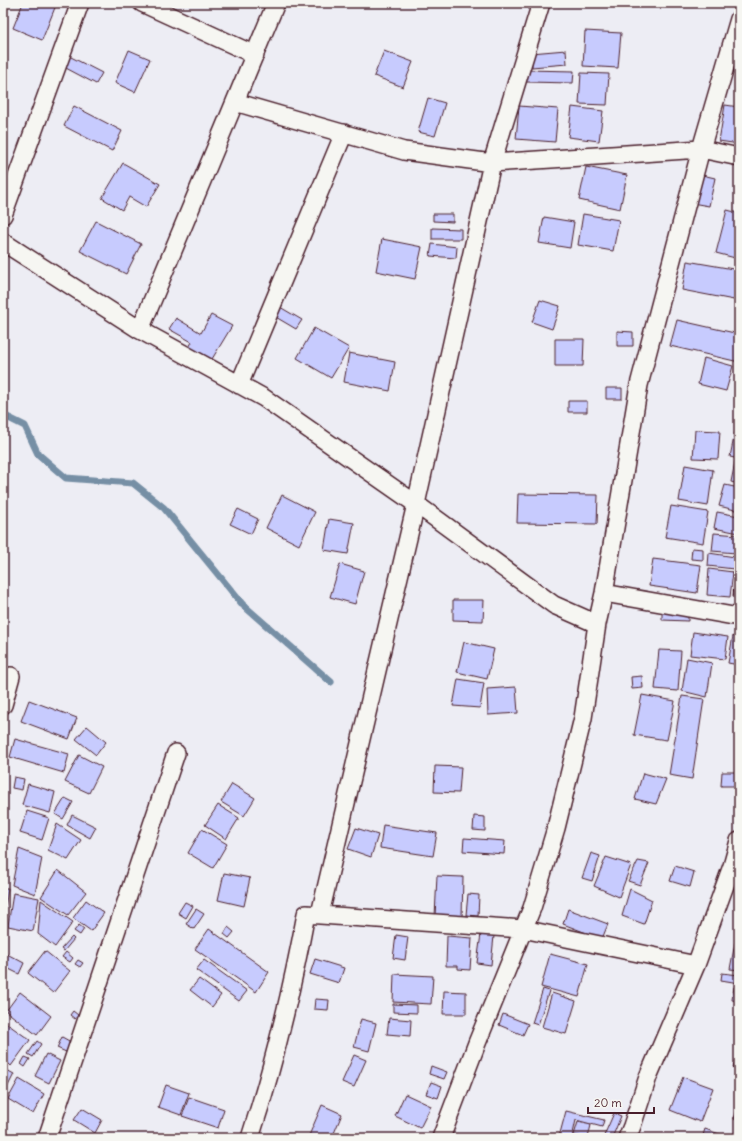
<svg xmlns="http://www.w3.org/2000/svg" width="742" height="1141" viewBox="0 0 742 1141" font-family="Delius,sans-serif">
<rect width="100%" height="100%" fill="#ededf4"/>
<filter id="ink" filterUnits="userSpaceOnUse"><feTurbulence type="fractalNoise" baseFrequency=".025" numOctaves="2"/><feDisplacementMap in="SourceGraphic" scale="8" xChannelSelector="R" yChannelSelector="G"/><feConvolveMatrix kernelMatrix="1 2 1 2 8 2 1 2 1" color-interpolation-filters="sRGB"/></filter>
<g filter="url(#ink)">
<g fill="none" stroke-linecap="round" stroke-linejoin="round">
<path stroke="#768fa5" stroke-width="7" d="M3 415 25 426 38 454 66 478 133 483 164 508 243 605 331 682"/>
</g>
<path fill="#c7cbfe" stroke="#4a1f2b" d="M23 3H50L56 5 42 40 13 28Z
M585 31 621 33 618 68 583 66Z
M129 50 150 59 135 92 115 83Z
M566 50 567 64 532 67 531 53Z
M384 51 413 62 403 87 374 76Z
M69 56 102 73 96 84 64 67Z
M526 70 574 71 573 83 526 82Z
M581 73 609 74 607 105 579 104Z
M428 98 445 103 435 136 418 132Z
M725 105 739 107V144L719 141Z
M74 106 122 131 112 151 64 126Z
M519 106 558 109 555 142 516 139Z
M572 107 603 111 599 141 568 137Z
M123 163 160 184 146 207 129 197 122 210 102 198Z
M586 167 627 175 620 209 579 200Z
M698 174 715 178 709 206 692 203Z
M727 210 739 213V259L716 253Z
M433 214H453V222L433 221Z
M583 214 619 220 613 251 578 245Z
M544 217 574 222 570 248 539 243Z
M96 221 141 244 126 274 80 251Z
M432 228 461 229V239H432Z
M382 239 422 247 415 279 376 271Z
M432 244 457 247 456 258 430 256Z
M687 261 739 270V301L682 290Z
M540 300 560 306 552 329 532 322Z
M280 307 302 320 296 329 274 316Z
M211 315 232 326 209 364 187 351 192 342 169 329 176 318 201 333Z
M677 320 739 334V362L670 346Z
M314 328 349 348 331 378 297 358Z
M617 331 633 332V346H617Z
M555 339H584L583 366H555Z
M349 353 395 362 390 391 344 382Z
M704 358 733 366 726 391 698 384Z
M606 388H622V399H606Z
M568 401H587V412H568Z
M695 430 720 431 718 459 693 458Z
M735 432H739V459L730 457Z
M735 462 739 463V484L731 482Z
M685 465 713 470 708 506 679 501Z
M725 485 739 488V511L719 506Z
M518 494 598 495 597 524 517 523Z
M282 495 315 512 299 545 266 528Z
M671 506 708 512 703 543 665 537Z
M238 509 258 519 251 534 230 524Z
M717 512 739 516V533L714 528Z
M329 519 354 523 348 554 324 550Z
M714 533 738 535 736 553 712 551Z
M692 548 703 549V560L691 559Z
M709 553 735 557 734 569 708 566Z
M653 559 701 565 697 593 649 586Z
M340 564 364 571 355 604 330 597Z
M709 569 733 572 730 597 707 595Z
M736 569H739V596H733Z
M453 600H484L483 621 453 620Z
M662 609H688V621L662 620Z
M693 632 728 637 725 659 690 655Z
M733 636 739 637V665L728 663Z
M464 642 494 649 487 679 457 672Z
M659 650 681 651 678 691 655 689Z
M687 658 712 663 707 697 682 691Z
M642 676 643 688 632 689 631 677Z
M458 679 484 683 480 708 453 706Z
M516 687 518 713 488 715 487 689Z
M642 695 675 701 667 740 634 735Z
M682 696 704 699 692 779 669 775Z
M29 700 77 718 69 739 21 721Z
M87 726 106 742 96 755 76 739Z
M15 739 69 754 64 773 10 757Z
M79 755 102 767 89 793 65 782Z
M435 766 461 767 459 793 434 792Z
M722 772H737L736 786H721Z
M643 773 666 779 656 804 635 799Z
M14 777 24 779 22 790 12 788Z
M28 784 55 792 50 813 22 805Z
M232 784 255 798 244 816 221 802Z
M65 798 73 802 63 819 55 814Z
M218 805 239 818 226 839 205 825Z
M27 811 49 818 42 840 20 833Z
M72 815 96 827 90 838 67 825Z
M474 816 485 817V831L473 830Z
M57 824 81 840 68 860 48 850Z
M383 825 437 833 433 856 380 848Z
M356 828 378 835 371 857 348 849Z
M202 829 227 844 213 868 188 853Z
M464 838 505 841 504 854 463 851Z
M19 849 42 858 35 894 12 885Z
M591 853 600 856 592 881 582 878Z
M606 857 631 865 619 897 594 886Z
M638 861 649 863 640 885 628 881Z
M675 866 694 872 690 887 670 881Z
M58 870 86 892 68 915 41 897Z
M224 873 250 878 244 906 218 900Z
M437 876 463 877 462 916H435Z
M3 888H8L3 924Z
M630 889 652 900 644 924 622 916Z
M13 893 39 898 33 931 8 926Z
M468 894 479 895 478 916 466 915Z
M41 900 73 922 55 947 38 934Z
M86 900 104 913 91 931 73 918Z
M185 902 193 906 186 918 178 913Z
M196 909 204 914 194 929 186 924Z
M568 909 608 924 602 939 563 924Z
M79 925 84 929 80 935 74 931Z
M228 927 234 932 229 938 224 934Z
M209 929 269 972 256 992 195 949Z
M481 934 494 936 491 965 477 963Z
M396 935 408 937 405 960 393 958Z
M447 936 472 938 470 970 458 969V966H446Z
M72 937 74 939 64 951 61 949Z
M735 943 739 944V970L730 969Z
M45 951 70 971 53 993 28 973Z
M66 952 73 958 70 962 62 957Z
M7 954 24 963 19 974 3 966V961Z
M550 954 588 964 579 997 541 987Z
M315 959 344 968 339 983 310 974Z
M78 960 83 963 80 967 75 964Z
M204 960 247 991 239 1001 196 970Z
M722 973 739 975V983L721 980Z
M394 974 433 976 431 1004 393 1002Z
M199 979 221 995 212 1007 190 990Z
M734 987H739V1001L732 1000Z
M543 989 549 991 538 1025 532 1023Z
M444 991 466 992V1014H443Z
M20 992 51 1016 37 1035 6 1011Z
M552 993 576 1001 566 1034 542 1027Z
M315 999 329 1000 328 1010 314 1009Z
M393 1004 417 1005V1013L393 1012Z
M73 1011 78 1015 75 1019 70 1015Z
M503 1014 528 1024 523 1035 499 1025Z
M389 1018 411 1020 410 1036 387 1034Z
M361 1019 376 1023 369 1051 354 1047Z
M6 1023 30 1040 11 1066 3 1058V1027Z
M62 1037 71 1042 66 1052 57 1048Z
M37 1041 41 1044 33 1057 28 1054Z
M739 1052V1069L733 1067Z
M46 1054 60 1061 49 1083 35 1076Z
M354 1055 366 1060 354 1087 342 1082Z
M25 1057 30 1059 25 1067 21 1064Z
M431 1066 447 1072 444 1079 429 1074Z
M3 1068 14 1074 5 1092 3 1091Z
M683 1077 713 1088 700 1122 670 1110Z
M19 1079 44 1094 33 1114 8 1099Z
M431 1082 442 1086 438 1098 426 1094Z
M166 1085 189 1093 181 1115 158 1107Z
M405 1094 431 1106 420 1128 395 1116Z
M189 1097 224 1109 218 1128 182 1116Z
M739 1104V1121L734 1119Z
M322 1105 342 1114 332 1138H308Z
M82 1108 102 1120 95 1133 74 1120Z
M566 1111 604 1120 602 1127 576 1120 572 1138 559 1137Z
M614 1113 621 1116 612 1138H603Z
M578 1122 591 1125 588 1138 574 1135Z
M705 1129 731 1138H702Z"/>
<g fill="none" stroke-linecap="round" stroke-linejoin="round">
<g stroke="#4a1f2b" stroke-width="20">
<path id="street" d="M142 3 255 55
M235 102 404 151 492 163 701 149 739 157
M3 215 80 3
M3 242 140 330 264 398 416 504 554 605 597 624
M140 330 276 3
M239 385 344 133
M604 593 739 617
M3 705 11 676
M320 914 416 504 492 163 541 3
M47 1138 176 753
M250 1138C274 1065 292 989 306 914L523 929 696 965
M441 1138 477 1043 532 908 556 828 583 718 597 624 604 593 639 385 701 149 739 19
M627 1138 632 1126 648 1077 696 965 732 866 739 841"/>
</g>
<use href="#street" stroke="#f6f6f2" stroke-width="17"/>
</g>
</g>
<rect width="742" height="1141" fill="none" stroke="#f6f6f2" stroke-width="16"/>
<rect x="8" y="8" width="726" height="1125" fill="none" stroke="#4a1f2b" stroke-width="1.5" filter="url(#ink)"/>
<path d="M588 1107v6h66v-6" fill="none" stroke="#4a1f2b" stroke-width="2"/>
<text x="594" y="1107" font-size="12" fill="#4a1f2b" stroke="#f6f6f2" stroke-width="3" paint-order="stroke">20 m</text>
</svg>
